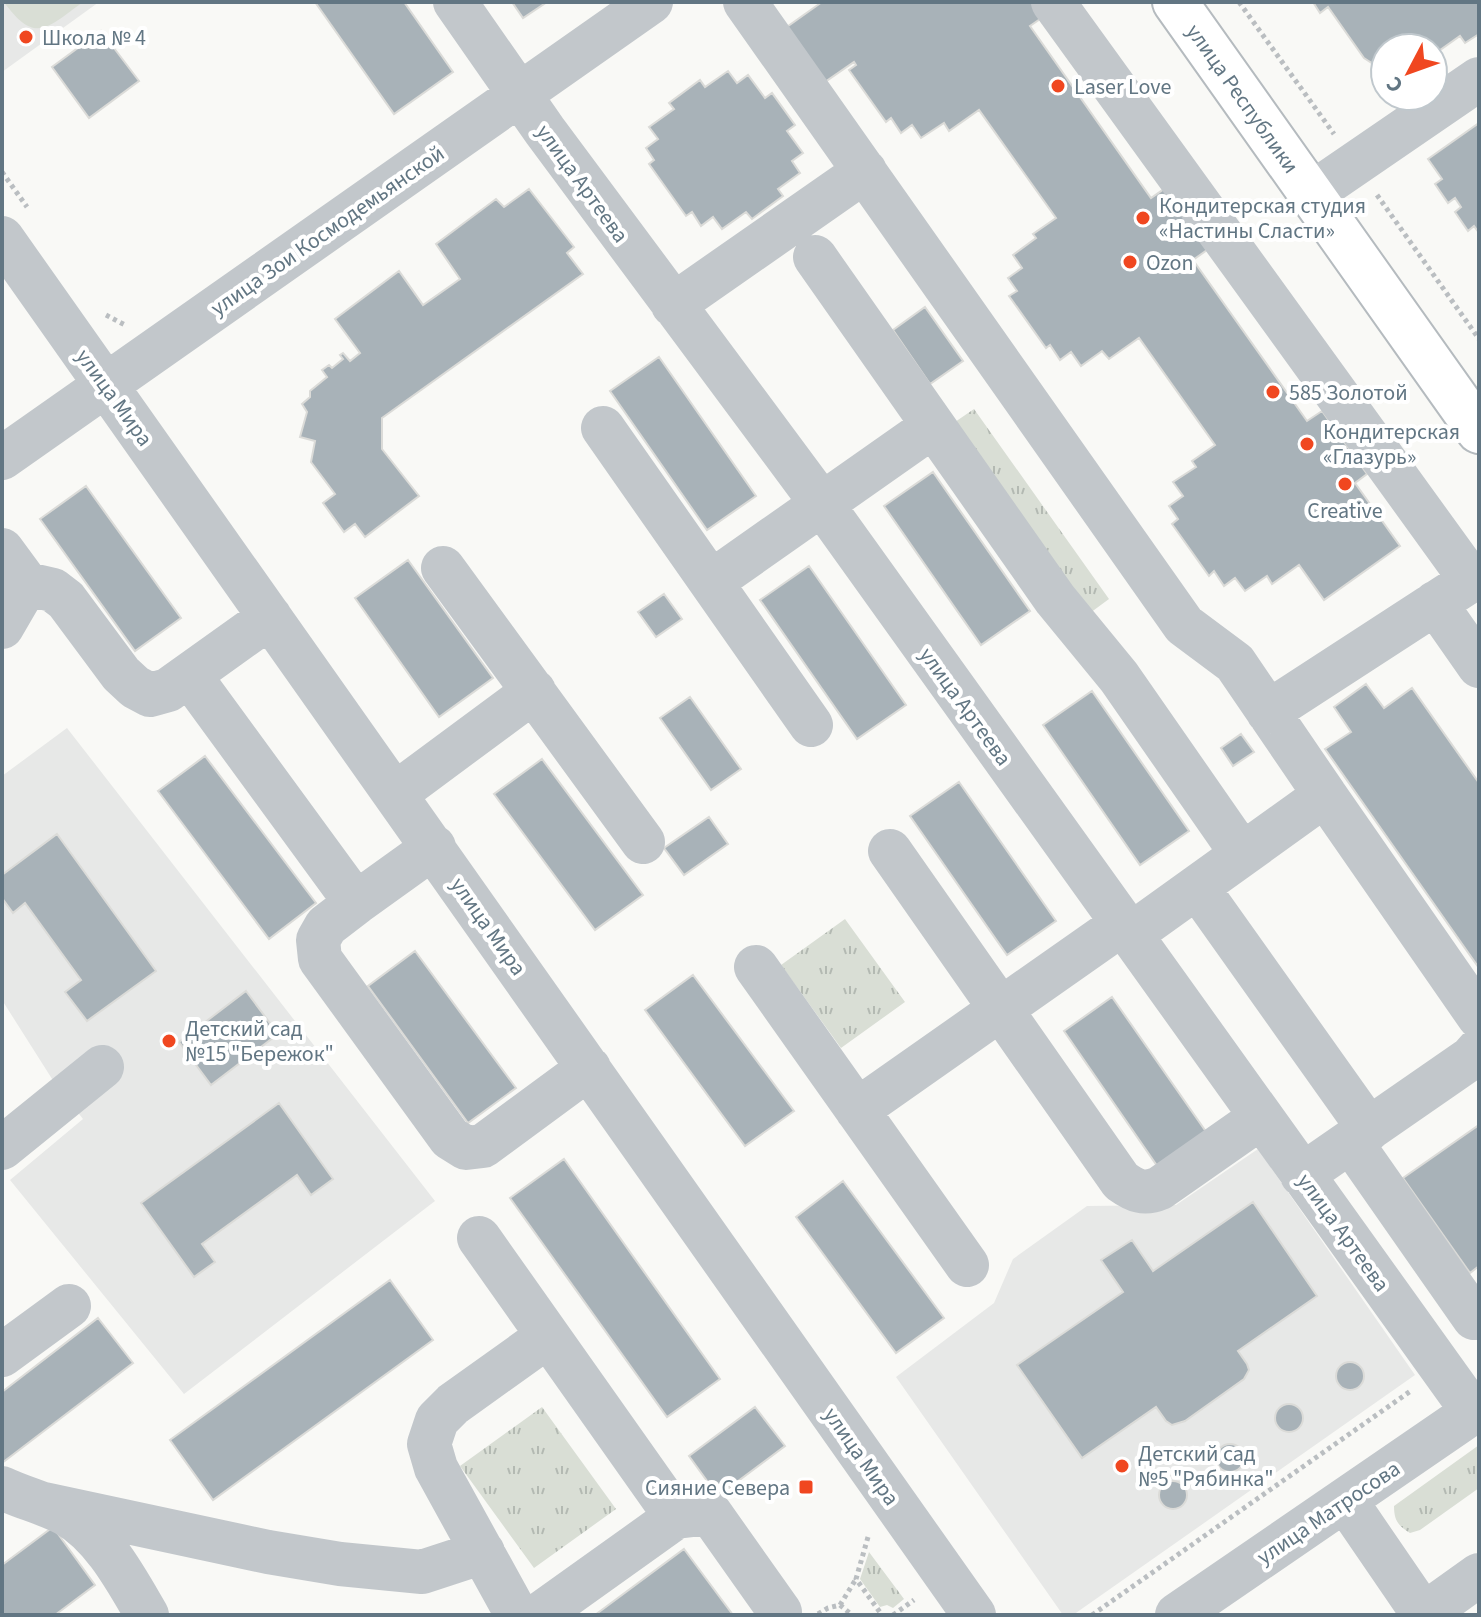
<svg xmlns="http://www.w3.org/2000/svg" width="1481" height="1617" viewBox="0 0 1481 1617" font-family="'Source Sans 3',sans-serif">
<defs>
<pattern id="grass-tufts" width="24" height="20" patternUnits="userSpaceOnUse" patternTransform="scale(2)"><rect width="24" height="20" fill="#d9ded5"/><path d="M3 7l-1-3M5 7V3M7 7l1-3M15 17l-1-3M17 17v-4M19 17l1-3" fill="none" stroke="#b3b9b2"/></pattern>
</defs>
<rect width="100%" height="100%" fill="#f9f9f6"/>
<path fill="#e7e8e7" d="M2 2H99L2 72Z
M67 728 435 1201 184 1394 10 1180 83 1119 54 1082 2 1000V776Z
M1258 1149 1415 1375 1073 1615H1063L896 1377 994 1303 1013 1259 1087 1206 1176 1205Z"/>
<path fill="url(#grass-tufts)" d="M974 409 1109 599 1090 613 955 422Z
M845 919 905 1002 841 1048 781 965Z
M542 1407 616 1509 534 1568 460 1466Z
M1479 1445V1488L1420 1530 1410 1533C1398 1526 1394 1520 1394 1506Z
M869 1552 904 1599 893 1608 887 1605 880 1607 860 1579Z"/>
<path fill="#d9ded5" d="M4 2H83C47 28 35 45 4 2Z"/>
<path fill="#a8b2b8" stroke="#dbdbd8" stroke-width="2" d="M315 2H404L453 72 394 114Z
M512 2H547L523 18Z
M822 2H1033L1043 17 1030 26 1151 198 1164 189 1207 250 1193 260 1307 421 1322 411 1367 474 1355 483 1400 546 1324 600 1299 565 1272 584 1267 576 1245 591 1235 578 1224 586 1214 571 1209 576 1172 524 1178 519 1169 506 1183 496 1173 482 1196 467 1192 461 1215 445 1139 338 1109 359 1102 351 1081 366 1071 352 1060 360 1050 345 1046 348 1009 296 1017 291 1008 278 1022 268 1013 255 1036 238 1033 234 1056 218 979 110 949 131 944 123 921 138 912 125 901 133 891 118 886 122 849 70 856 65 854 62 822 84 784 29Z
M1313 2H1479V34L1465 43 1460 36 1433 55V48H1385L1384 71 1364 58 1328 7 1320 13Z
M101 31 139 81 89 118 52 67Z
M728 71 737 83 748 75 765 98 772 93 795 125 787 131 803 153 792 161 800 173 778 189 783 196 752 219 746 212 722 229 713 217 701 226 692 212 686 216 649 164 654 160 646 148 658 139 649 127 674 109 669 103 700 80 705 87Z
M1479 123V233L1474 226 1468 231 1455 212 1461 207 1455 198 1448 203 1435 184 1442 179 1428 159Z
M529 189 574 247 567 253 583 274 382 418V449L419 496 365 537 355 524 344 532 323 503 335 494 311 462 315 441 300 437 307 412 302 404 310 397V391L327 377 322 370 329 365 332 368 343 359 340 355 343 353 350 361 360 353 335 319 399 271 423 305 460 279 436 244 496 199 504 207Z
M925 307 963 361 930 384 893 330Z
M659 357 756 496 707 530 610 391Z
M933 472 1030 611 981 645 884 506Z
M86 486 181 618 135 651 40 519Z
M408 560 493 678 439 717 355 598Z
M809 566 906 705 857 739 760 600Z
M664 594 682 619 656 637 638 612Z
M1366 684 1384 708 1412 688 1479 783V968L1325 749 1351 732 1334 707Z
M1092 691 1189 831 1140 865 1043 725Z
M690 697 741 769 711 790 660 718Z
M1241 734 1254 752 1233 766 1221 748Z
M205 756 316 903 269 939 158 791Z
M542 759 643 895 595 930 494 794Z
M959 782 1056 921 1007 955 910 816Z
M709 817 728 844 684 875 664 848Z
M57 834 156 971 87 1021 65 992 81 980 25 903 13 913 2 898V875Z
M415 951 516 1088 468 1123 368 986Z
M693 975 794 1111 745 1146 645 1010Z
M246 991 278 1034 211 1085 179 1042Z
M1112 997 1209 1136 1160 1170 1064 1031Z
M279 1103 333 1179 311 1195 297 1175 202 1244 215 1262 194 1277 141 1203Z
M1479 1125V1266L1470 1273 1403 1178Z
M564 1159 720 1379 667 1417 510 1198Z
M843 1181 944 1318 896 1353 796 1217Z
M1253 1202 1317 1296 1238 1351 1247 1364 1249 1370 1244 1379 1185 1421 1172 1425 1166 1421 1156 1407 1082 1458 1017 1365 1123 1292 1101 1260 1132 1240 1153 1271Z
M390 1280 433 1340 213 1500 170 1440Z
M98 1318 133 1363 2 1463V1392Z
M1336 1376a14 14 0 1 1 28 0a14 14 0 1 1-28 0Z
M1275 1418a14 14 0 1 1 28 0a14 14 0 1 1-28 0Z
M755 1407 785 1446 718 1496 689 1456Z
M1216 1458a14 14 0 1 1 28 0a14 14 0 1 1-28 0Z
M1159 1495a14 14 0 1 1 28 0a14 14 0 1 1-28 0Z
M53 1527 95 1585 55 1615H2V1565Z
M684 1549 733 1615H595Z"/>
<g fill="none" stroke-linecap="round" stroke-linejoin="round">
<g stroke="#b5bbbf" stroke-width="48">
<g id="major">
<path id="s1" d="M1175 2 1479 431"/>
</g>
</g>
<path stroke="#babec1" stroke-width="5" stroke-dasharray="4 4" stroke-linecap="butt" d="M1239 2 1334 134
M2 172 27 207
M1377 195 1479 339
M106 315 125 325
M868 1537 856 1579 882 1615
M840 1605 856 1579
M818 1614 828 1608 840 1605 852 1615
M893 1615 914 1600
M1092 1615 1412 1390"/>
<path stroke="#c2c7cb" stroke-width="44" d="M455 2 545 131 822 504 1473 1412
M745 2 1184 625 1235 663 1325 795 1130 935
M1053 2 1471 580
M1311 194 1479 79
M2 238 974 1615
M815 257 1055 599 1119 677 1242 854
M673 305 865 171
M603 428 811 725
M2 458 651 2
M2 550 27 584 2 627
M443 568 643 842
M711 582 933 426
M27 584 53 590 66 600 121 674 135 687 150 695 168 690 270 617
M1435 603 1479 666
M190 676 356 903 434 847
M1268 712 1479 575
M395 794 534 691
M1325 795 1479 1017
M890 851 1121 1181C1135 1191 1144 1195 1160 1188L1260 1118
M1197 887 1369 1129
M356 903 326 926 318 940 320 959 450 1138 466 1148 483 1146 589 1068
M756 967 967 1265
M857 1110 1122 924
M1351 1142 1474 1318
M2 1148 102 1067
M1302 1175 1471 1058 1479 1049
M479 1238 676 1517
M2 1355 69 1306
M2 1488C23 1498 45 1503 66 1514 103 1535 126 1579 147 1615
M1345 1500 1423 1614
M44 1504 268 1552 340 1564 422 1572 483 1552
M517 1615 436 1468 429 1444 437 1420 453 1404 548 1336
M539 1615 676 1517 710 1513 780 1612
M1177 1615 1479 1408
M1423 1615 1479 1575"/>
<use href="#major" stroke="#fff" stroke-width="44"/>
</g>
<g fill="#f04720" stroke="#fff" stroke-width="3">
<circle cx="26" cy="37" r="8"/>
<circle cx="1058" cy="86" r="8"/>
<circle cx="1143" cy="218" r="8"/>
<circle cx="1130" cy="262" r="8"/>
<circle cx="1273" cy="392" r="8"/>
<circle cx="1307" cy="444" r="8"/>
<circle cx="1345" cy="484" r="8"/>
<circle cx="169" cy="1041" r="8"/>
<circle cx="1122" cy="1466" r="8"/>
<rect x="798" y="1479" width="16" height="16" rx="4"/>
</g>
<g text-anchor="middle" stroke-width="8" stroke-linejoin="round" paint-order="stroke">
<g font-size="22" fill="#627683" stroke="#fff" text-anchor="start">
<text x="42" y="45">Школа № 4</text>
<text x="1074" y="94">Laser Love</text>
<text x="1159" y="213">Кондитерская студия<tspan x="1159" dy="25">«Настины Сласти»</tspan></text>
<text x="1146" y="270">Ozon</text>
<text x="1289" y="400">585 Золотой</text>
<text x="1323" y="439">Кондитерская<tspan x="1323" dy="25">«Глазурь»</tspan></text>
<text x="1345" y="518" text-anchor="middle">Creative</text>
<text x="185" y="1036">Детский сад<tspan x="185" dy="25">№15 "Бережок"</tspan></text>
<text x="1138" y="1461">Детский сад<tspan x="1138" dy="25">№5 "Рябинка"</tspan></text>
<text x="790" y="1495" text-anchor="end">Сияние Cевера</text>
</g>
<g font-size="22" fill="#627683" stroke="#fff">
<text dy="8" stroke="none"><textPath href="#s1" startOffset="118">улица Республики</textPath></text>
<text transform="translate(583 183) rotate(54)" y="8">улица Артеева</text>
<text transform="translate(327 230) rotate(-35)" y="8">улица Зои Космодемьянской</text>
<text transform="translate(115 397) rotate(54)" y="8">улица Мира</text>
<text transform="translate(966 706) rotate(54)" y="8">улица Артеева</text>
<text transform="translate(489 926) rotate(55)" y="8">улица Мира</text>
<text transform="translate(1344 1232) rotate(54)" y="8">улица Артеева</text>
<text transform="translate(862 1456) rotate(55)" y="8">улица Мира</text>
<text transform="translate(1328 1512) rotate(-34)" y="8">улица Матросова</text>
</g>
</g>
<rect width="1481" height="1617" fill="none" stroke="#627683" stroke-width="8"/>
<g transform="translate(1409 72) rotate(229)"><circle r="38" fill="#ffffff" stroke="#c0c8cd" stroke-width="2"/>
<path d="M0-6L14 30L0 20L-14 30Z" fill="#f04720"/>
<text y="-12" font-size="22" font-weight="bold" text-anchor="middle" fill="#627683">С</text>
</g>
</svg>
